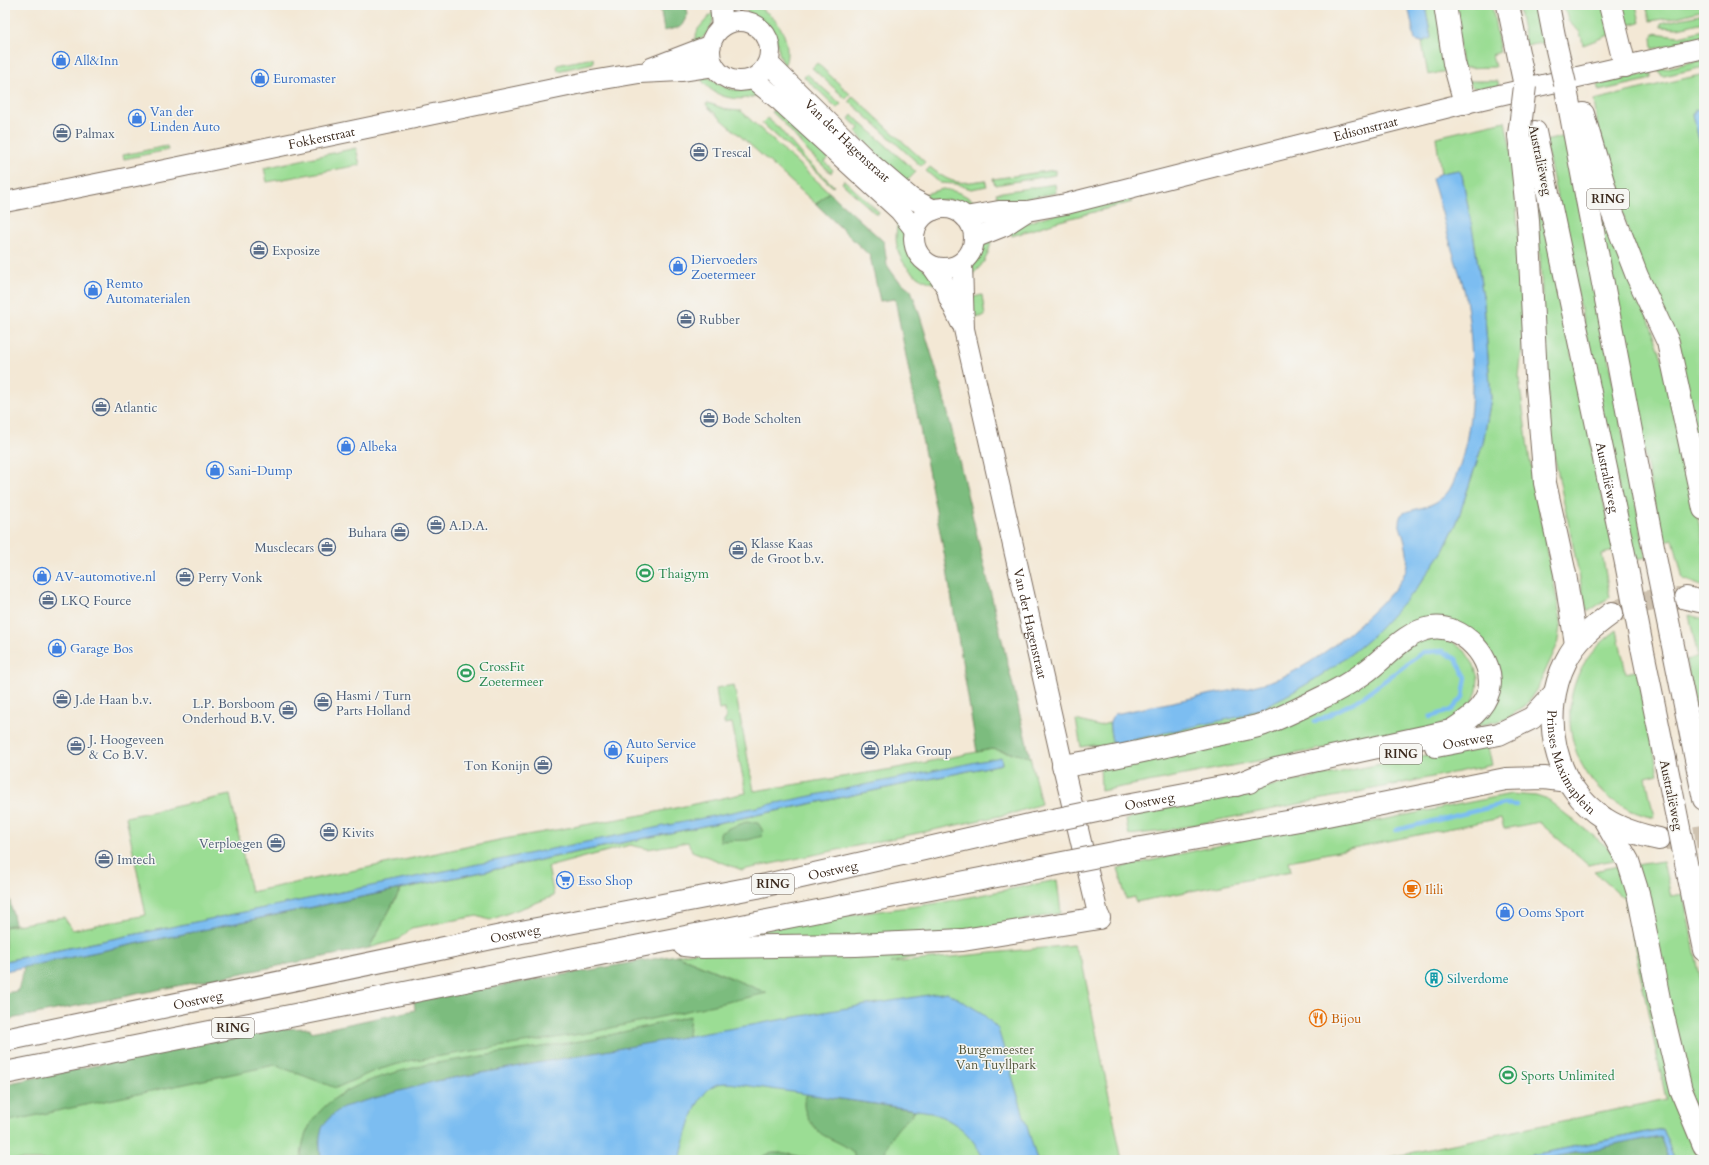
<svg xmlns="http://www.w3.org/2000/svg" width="1709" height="1165" viewBox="0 0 1709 1165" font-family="Cardo,serif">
<rect width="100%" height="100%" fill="#f6f6f2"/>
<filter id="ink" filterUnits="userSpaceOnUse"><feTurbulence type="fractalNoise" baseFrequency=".025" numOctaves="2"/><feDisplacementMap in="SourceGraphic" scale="8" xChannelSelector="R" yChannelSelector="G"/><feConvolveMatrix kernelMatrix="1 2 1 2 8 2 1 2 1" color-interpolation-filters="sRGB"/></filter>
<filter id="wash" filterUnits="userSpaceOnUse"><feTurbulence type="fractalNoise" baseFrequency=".012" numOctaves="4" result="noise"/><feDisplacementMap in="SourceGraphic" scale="16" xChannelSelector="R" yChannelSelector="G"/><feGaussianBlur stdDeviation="0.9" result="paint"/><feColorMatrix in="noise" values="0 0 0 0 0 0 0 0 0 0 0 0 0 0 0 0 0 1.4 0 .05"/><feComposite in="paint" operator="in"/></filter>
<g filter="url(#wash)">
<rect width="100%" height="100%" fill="#f3e8d5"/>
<path fill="#9bdd94" stroke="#6b8459" d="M743 5C767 5 786 26 787 50 787 55 787 61 784 65 777 53 779 43 773 33 767 24 759 21 751 15 748 12 745 8 743 5Z
M1425 5H1437L1446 71 1428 75 1422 42 1431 38Z
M1454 5H1492L1500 52 1492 55 1495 67 1462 68Z
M1518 5H1540L1547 42 1526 46Z
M1564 5H1606L1612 34 1583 45C1580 27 1578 32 1568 21Z
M1617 5H1636L1640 22 1621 27Z
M1646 5H1704V10L1677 17 1650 21Z
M714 11C715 26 705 38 693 45L698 29Z
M1704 14V22L1678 28 1661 27V23Z
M1704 30V38L1653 49 1652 37 1654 33 1679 36Z
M593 58V63L558 71 557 65Z
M1704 59V67L1664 76H1662L1658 70Z
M817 63 850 94 846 99 812 68Z
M1652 72 1651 78 1648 80 1599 91 1597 85Z
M698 74C710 76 717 84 727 88 741 92 748 87 762 93 740 105 710 98 698 74Z
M807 74 841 104 837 108 804 77Z
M1704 74V108L1696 110 1693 115 1704 161V466L1629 233 1598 130 1594 100Z
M1468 81H1498L1499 87C1488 88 1474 94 1468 81Z
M853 96 925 162 921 166 849 101Z
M708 103 728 110 741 111 829 192 816 204 708 107 706 104Z
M778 105 828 158 825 162 833 170 831 173 809 153 783 122 772 112Z
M852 115 916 172 904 184 856 132 859 128 849 119Z
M767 118 779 128 804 158 834 186 833 187 762 123Z
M1505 121 1511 150H1513L1524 329 1519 378 1529 456 1561 620 1557 646 1538 687 1526 705 1506 719 1466 729 1492 697 1464 627 1385 650 1282 711 1096 754 1094 745 1081 747 1076 720 1098 726 1109 723 1112 742 1255 711 1313 680 1346 657 1369 638 1411 594 1412 595 1443 551 1457 522 1483 443 1491 398 1484 303 1473 233 1462 175 1458 170 1441 174 1436 137Z
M1566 136 1646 557 1634 560 1545 141Z
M167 146 168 150 124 159 123 155Z
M356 148 360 165 267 182 264 168Z
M930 167C952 185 959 184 985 180L987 186 971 189 956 184 940 183 926 171Z
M1055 170V175L995 185 993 179Z
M844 180 879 212 877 215 842 183Z
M1055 184 1056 193 1023 199 1001 205 996 193Z
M943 189C959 191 971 197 982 209H971L951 200H935L921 195Z
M1594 196 1648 317 1666 370 1704 547V587L1683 579 1673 539 1662 542Z
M1125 198 1132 202 1056 222 1012 236 1010 229 1044 217Z
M1540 203 1614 551 1602 554 1610 597 1589 611H1587L1586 608 1550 435 1537 204Z
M898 223C908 235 904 243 910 255 914 263 921 267 928 272 932 275 935 280 938 284 908 279 890 253 898 223Z
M991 239C990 256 981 269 967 278 970 265 978 245 991 239Z
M982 295 985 316 974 318 970 298Z
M1689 615 1704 619V749L1686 661 1698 657Z
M1617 630 1626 673 1639 670 1658 774 1646 777 1654 818C1643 815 1632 812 1622 806 1576 781 1557 721 1579 673 1587 655 1601 642 1617 630Z
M1437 638 1451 641 1465 651 1474 665 1478 678 1477 691 1472 703 1450 722 1429 728 1101 791 1100 764 1225 739 1412 643Z
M734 685 754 791 892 769 992 749 1030 757 1041 804 1014 813 742 870 692 851 688 842 648 849 630 845 548 867 554 896 490 920 477 916 411 928 400 939 369 948 401 889 1002 764 1001 758 5 961V927L64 917 72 930 146 915 126 817 230 795 251 892 504 839 647 814 746 793 732 723 724 724V721L726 720 725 709 719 710 716 688Z
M1487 743 1492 765 1164 831 1129 835 1126 820 1139 814 1175 805Z
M1511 794 1536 796 1548 800 1606 846 1619 859 1588 865 1539 822 1504 829 1501 818 1289 861 1291 871 1136 902 1135 897 1126 899 1118 868 1247 839 1302 829 1361 824Z
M1663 861 1671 896 1683 894 1704 996V1136L1690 1098 1636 865Z
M1618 866 1619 870 1625 869 1676 1097 1702 1160H1675L1662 1129 1507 1160H1377L1666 1099 1625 900 1594 871Z
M1057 880 1061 913 972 930 913 957 891 963 1073 945 1082 962 1122 1160H5V1101L734 979 676 955 694 952 721 938 812 920 939 903Z"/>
<path fill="#7cbc7e" stroke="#5c734e" d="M660 5H686L688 14 681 27 664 31Z
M829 192 884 242 887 265 896 278 911 290 920 316 942 389 1030 757 992 749 977 752 945 558 895 299 880 301 870 256 816 204Z
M746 822 758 823 763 831 762 836 748 840 720 841V833L729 828Z
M5 879 15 924 5 927Z
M401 889 369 948 5 1020V993L18 991 24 967Z
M676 955 767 993 593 1032 409 1061 374 1071 336 1088 275 1065 5 1122V1084L272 1029 310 1028 311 1032 415 1010 414 1001Z
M690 1016 688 1037 436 1081 413 1089 319 1140 321 1160H301C302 1093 377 1076 430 1064L593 1039Z
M807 1094 915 1110C912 1116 907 1120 902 1124 893 1133 885 1147 884 1160H854V1153C843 1143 835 1142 823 1135 815 1130 803 1114 804 1103 804 1100 806 1097 807 1094Z
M1660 1136 1669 1160H1540Z
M773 1153H785L815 1160H758L765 1155Z"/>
<path fill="#7cbdf1" stroke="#5c7488" d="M1408 5H1425L1431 38 1422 42 1415 40Z
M1704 108V161L1693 115 1695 110Z
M1458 170 1462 175 1473 233 1484 303 1491 398 1483 443 1457 522 1443 551 1412 595 1411 594C1397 609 1384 625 1369 639 1331 672 1285 700 1238 717L1114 744 1112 742C1111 732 1106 721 1115 714 1145 708 1176 701 1207 695 1234 690 1263 686 1289 674 1319 659 1344 638 1369 615 1382 602 1404 584 1407 565 1409 551 1403 536 1399 523 1399 521 1400 517 1401 515 1404 512 1409 511 1413 510 1429 506 1444 502 1452 485 1477 433 1475 356 1466 299 1463 281 1456 264 1451 246 1445 224 1439 201 1432 179 1438 172 1450 172 1458 170Z
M1001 757 1002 764 5 971V961Z
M947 992 982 1013 998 1029 1037 1160H984C971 1133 958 1123 931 1112L743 1085C736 1084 725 1082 718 1084 694 1091 686 1138 680 1160H321C318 1131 319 1124 343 1107L436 1081 841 1009Z
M1662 1129 1675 1160H1669L1660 1136 1540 1160H1507Z"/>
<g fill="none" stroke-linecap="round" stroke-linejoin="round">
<path stroke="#7cbdf1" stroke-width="4.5" d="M1315 722 1360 699 1423 652 1442 651 1456 659 1466 677 1463 697 1452 710 1430 717
M1396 830 1504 804 1516 805"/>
</g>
</g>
<g filter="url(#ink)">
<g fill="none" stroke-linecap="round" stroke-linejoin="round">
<path stroke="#cec2b0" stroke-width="22" stroke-dasharray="22 11" stroke-linecap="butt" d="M1612 613C1638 602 1654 598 1682 598
M1662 839H1684L1704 836"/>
<g stroke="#7b6c5e" stroke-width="22">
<g id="minor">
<path d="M720 5 722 27"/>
<circle cx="740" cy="51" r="30"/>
<path id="s1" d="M768 63 869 162 911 198 934 210"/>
<path d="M651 68 711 45"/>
<path d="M753 79 779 100 900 211 915 230"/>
<path id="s2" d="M5 202 131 177 592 81 639 73 681 71 714 66"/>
<circle cx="944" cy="238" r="30"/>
<path id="s3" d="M965 217 999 211H1027L1066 204 1465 103 1704 48"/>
<path d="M974 238 1004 226 1027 211"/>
<path id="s4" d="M962 263 964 329 1063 766 1099 918"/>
<path d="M932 266 947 288 949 298 961 323"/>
</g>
</g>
<g stroke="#7b6c5e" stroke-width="24">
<g id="major">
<path d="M1445 5 1454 63 1465 103"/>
<path d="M1508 5 1525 86"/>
<path d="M1548 5 1555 41"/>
<path d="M1610 5 1625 66"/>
<path d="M1565 84 1655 557"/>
<path d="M1583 114 1611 209 1637 276 1668 342 1704 509"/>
<path id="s5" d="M1535 132 1626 563"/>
<path d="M1519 135 1528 220 1536 376 1545 483 1565 574 1576 644"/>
<path d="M1686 598 1704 602"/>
<path id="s6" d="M1612 613C1594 626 1576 640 1566 661 1539 714 1553 787 1605 819 1622 830 1640 835 1659 839"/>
<path d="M1672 641 1704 799"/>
<path d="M1642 647 1672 793"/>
<path id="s7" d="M1436 746 1499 734 1532 718 1554 694"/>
<path d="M1063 766C1111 759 1158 748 1205 737 1225 733 1246 730 1264 724 1283 717 1301 708 1319 699 1335 692 1350 683 1364 673 1385 659 1404 632 1431 628 1462 623 1496 659 1489 690 1484 709 1467 721 1451 731L1276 769 1236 785"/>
<path id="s8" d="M1116 807 1249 782"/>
<path d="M1604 819 1628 861 1638 893 1659 999 1681 1090 1704 1145"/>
<path d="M1124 851 1327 815 1506 779 1544 778 1568 781"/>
<path d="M1689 878 1704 950"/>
<path d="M684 945 703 947 856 945 963 940 1099 918"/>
<path id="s9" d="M5 1040 511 934 757 887 1034 824"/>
<path d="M5 1073 655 943 1042 867"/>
</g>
</g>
<use href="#minor" stroke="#fff" stroke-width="20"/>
<use href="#major" stroke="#fff" stroke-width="22"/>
<g stroke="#7b6c5e" stroke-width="24" stroke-linecap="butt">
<path id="major-bridge" d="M1555 41 1565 84
M1519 135 1525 86
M1655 557 1672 641
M1626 563 1642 647
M1672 793 1689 878
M1034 824 1116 807
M1042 867 1124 851"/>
</g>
<use href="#major-bridge" stroke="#fff" stroke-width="22"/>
</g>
</g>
<defs>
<g id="shop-ring" transform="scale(0.9)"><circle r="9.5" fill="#f6f6f2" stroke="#3f7fe0" stroke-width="1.5"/><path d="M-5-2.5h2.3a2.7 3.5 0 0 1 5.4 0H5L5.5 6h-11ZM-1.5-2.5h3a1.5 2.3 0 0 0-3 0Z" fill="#3f7fe0"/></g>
<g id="office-ring" transform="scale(0.9)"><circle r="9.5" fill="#f6f6f2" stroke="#5c6f8a" stroke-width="1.5"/><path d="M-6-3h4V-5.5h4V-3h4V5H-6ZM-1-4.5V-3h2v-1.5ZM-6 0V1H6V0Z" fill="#5c6f8a"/></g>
<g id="stadium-ring" transform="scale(0.9)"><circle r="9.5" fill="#f6f6f2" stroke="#2e9e5b" stroke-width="1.5"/><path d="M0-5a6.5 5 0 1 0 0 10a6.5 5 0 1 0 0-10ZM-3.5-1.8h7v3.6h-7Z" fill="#2e9e5b"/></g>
<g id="supermarket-ring" transform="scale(0.9)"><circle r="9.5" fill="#f6f6f2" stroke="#3f7fe0" stroke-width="1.5"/><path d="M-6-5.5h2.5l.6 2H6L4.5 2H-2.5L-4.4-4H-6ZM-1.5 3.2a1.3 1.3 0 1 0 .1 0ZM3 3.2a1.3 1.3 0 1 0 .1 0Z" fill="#3f7fe0"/></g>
<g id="cafe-ring" transform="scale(0.9)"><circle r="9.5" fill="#f6f6f2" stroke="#e8710a" stroke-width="1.5"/><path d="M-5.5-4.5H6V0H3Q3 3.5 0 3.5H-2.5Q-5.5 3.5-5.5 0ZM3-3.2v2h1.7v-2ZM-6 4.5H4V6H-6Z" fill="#e8710a"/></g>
<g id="building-ring" transform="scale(0.9)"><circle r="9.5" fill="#f6f6f2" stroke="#0f9aa8" stroke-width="1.5"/><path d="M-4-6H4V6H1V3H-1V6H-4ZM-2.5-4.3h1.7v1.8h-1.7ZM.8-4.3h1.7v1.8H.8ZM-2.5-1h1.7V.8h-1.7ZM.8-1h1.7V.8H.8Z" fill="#0f9aa8"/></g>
<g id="restaurant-ring" transform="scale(0.9)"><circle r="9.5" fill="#f6f6f2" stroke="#e8710a" stroke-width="1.5"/><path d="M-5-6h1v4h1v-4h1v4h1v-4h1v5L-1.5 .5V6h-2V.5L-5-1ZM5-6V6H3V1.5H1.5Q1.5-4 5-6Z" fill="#e8710a"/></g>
</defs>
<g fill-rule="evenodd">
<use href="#shop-ring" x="61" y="60"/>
<use href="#shop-ring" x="260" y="78"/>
<use href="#shop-ring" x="137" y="118"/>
<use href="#office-ring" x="62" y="133"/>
<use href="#office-ring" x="699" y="152"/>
<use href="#office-ring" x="259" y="250"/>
<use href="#shop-ring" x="678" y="266"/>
<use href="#shop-ring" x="93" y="290"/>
<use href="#office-ring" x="686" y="319"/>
<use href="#office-ring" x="101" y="407"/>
<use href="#office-ring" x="709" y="418"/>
<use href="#shop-ring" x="346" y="446"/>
<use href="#shop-ring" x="215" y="470"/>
<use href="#office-ring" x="436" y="525"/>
<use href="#office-ring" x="400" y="532"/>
<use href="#office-ring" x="327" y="547"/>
<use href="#office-ring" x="738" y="550"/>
<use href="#stadium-ring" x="645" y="573"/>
<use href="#shop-ring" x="42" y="576"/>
<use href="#office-ring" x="185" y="577"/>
<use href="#office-ring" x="48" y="600"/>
<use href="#shop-ring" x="57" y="648"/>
<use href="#stadium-ring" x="466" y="673"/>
<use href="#office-ring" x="62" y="699"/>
<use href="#office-ring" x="323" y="702"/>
<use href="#office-ring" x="288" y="710"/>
<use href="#office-ring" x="76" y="746"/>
<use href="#shop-ring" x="613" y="750"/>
<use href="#office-ring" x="870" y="750"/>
<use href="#office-ring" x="543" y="765"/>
<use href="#office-ring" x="329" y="832"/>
<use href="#office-ring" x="276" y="843"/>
<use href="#office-ring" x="104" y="859"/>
<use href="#supermarket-ring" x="565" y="880"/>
<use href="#cafe-ring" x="1412" y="889"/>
<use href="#shop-ring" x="1505" y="912"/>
<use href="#building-ring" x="1434" y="978"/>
<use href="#restaurant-ring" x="1318" y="1018"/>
<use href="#stadium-ring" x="1508" y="1075"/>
</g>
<g text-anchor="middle" stroke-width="3" stroke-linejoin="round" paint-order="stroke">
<g fill="#f6f6f2" stroke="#73675e" stroke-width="1">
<rect x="1587" y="189" width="42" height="20" rx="3"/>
<rect x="1380" y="744" width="42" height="20" rx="3"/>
<rect x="752" y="874" width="42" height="20" rx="3"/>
<rect x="212" y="1018" width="42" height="20" rx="3"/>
</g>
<g font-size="12" font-weight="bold" fill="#3b2a1e">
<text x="1608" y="203">RING</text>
<text x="1401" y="758">RING</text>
<text x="773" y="888">RING</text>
<text x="233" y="1032">RING</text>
</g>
<g font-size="13" fill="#366cbe" stroke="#f6f6f2" text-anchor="start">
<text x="74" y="65">All&amp;Inn</text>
<text x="273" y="83">Euromaster</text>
<text x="150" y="116">Van der<tspan x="150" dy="15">Linden Auto</tspan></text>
<text x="691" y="264">Diervoeders<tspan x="691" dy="15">Zoetermeer</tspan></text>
<text x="106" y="288">Remto<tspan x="106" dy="15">Automaterialen</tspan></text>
<text x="359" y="451">Albeka</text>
<text x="228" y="475">Sani-Dump</text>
<text x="55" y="581">AV-automotive.nl</text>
<text x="70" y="653">Garage Bos</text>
<text x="626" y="748">Auto Service<tspan x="626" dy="15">Kuipers</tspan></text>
<text x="578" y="885">Esso Shop</text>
<text x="1518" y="917">Ooms Sport</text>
</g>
<g font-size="13" fill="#3b2a1e" stroke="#f6f6f2">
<text dy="5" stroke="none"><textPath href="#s3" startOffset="411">Edisonstraat</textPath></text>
<text dy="5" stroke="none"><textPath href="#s2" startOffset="323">Fokkerstraat</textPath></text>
<text dy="5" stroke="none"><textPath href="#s1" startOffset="111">Van der Hagenstraat</textPath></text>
<text transform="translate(1541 160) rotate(78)" y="5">Australiëweg</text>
<text dy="5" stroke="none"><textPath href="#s5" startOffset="353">Australiëweg</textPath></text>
<text dy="5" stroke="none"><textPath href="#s4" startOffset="368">Van der Hagenstraat</textPath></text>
<text dy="5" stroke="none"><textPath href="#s7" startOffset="32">Oostweg</textPath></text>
<text dy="5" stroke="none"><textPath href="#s6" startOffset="175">Prinses Maximaplein</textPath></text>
<text transform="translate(1672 795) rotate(78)" y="5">Australiëweg</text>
<text dy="5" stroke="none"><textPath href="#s8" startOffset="34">Oostweg</textPath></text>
<text dy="5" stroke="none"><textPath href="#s9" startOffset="845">Oostweg</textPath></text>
<text dy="5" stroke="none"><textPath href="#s9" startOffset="521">Oostweg</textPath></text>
<text dy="5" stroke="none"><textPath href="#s9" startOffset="197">Oostweg</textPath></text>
</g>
<g font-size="13" fill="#4e5e75" stroke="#f6f6f2" text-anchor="start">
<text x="75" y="138">Palmax</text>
<text x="712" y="157">Trescal</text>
<text x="272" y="255">Exposize</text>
<text x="699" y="324">Rubber</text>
<text x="114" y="412">Atlantic</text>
<text x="722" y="423">Bode Scholten</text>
<text x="449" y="530">A.D.A.</text>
<text x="387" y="537" text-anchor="end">Buhara</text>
<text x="751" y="548">Klasse Kaas<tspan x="751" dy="15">de Groot b.v.</tspan></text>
<text x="314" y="552" text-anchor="end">Musclecars</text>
<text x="198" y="582">Perry Vonk</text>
<text x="61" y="605">LKQ Fource</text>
<text x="336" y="700">Hasmi / Turn<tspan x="336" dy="15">Parts Holland</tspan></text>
<text x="75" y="704">J.de Haan b.v.</text>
<text x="275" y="708" text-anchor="end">L.P. Borsboom<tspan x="275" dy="15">Onderhoud B.V.</tspan></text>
<text x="89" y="744">J. Hoogeveen<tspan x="89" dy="15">&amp; Co B.V.</tspan></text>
<text x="883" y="755">Plaka Group</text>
<text x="530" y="770" text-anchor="end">Ton Konijn</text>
<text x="342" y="837">Kivits</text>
<text x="263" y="848" text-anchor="end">Verploegen</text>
<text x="117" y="864">Imtech</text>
</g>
<g font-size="13" fill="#27864d" stroke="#f6f6f2" text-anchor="start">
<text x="658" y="578">Thaigym</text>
<text x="479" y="671">CrossFit<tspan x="479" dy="15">Zoetermeer</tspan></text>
<text x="1521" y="1080">Sports Unlimited</text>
</g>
<g font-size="13" fill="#c56008" stroke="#f6f6f2" text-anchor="start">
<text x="1425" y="894">Ilili</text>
<text x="1331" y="1023">Bijou</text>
</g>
<g font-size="13" fill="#0d838f" stroke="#f6f6f2" text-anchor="start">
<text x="1447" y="983">Silverdome</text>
</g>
<g font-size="13" fill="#53573c" stroke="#f6f6f2">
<text x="996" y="1054">Burgemeester<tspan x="996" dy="15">Van Tuyllpark</tspan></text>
</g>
</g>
<rect width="1709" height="1165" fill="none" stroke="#f6f6f2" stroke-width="20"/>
</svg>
